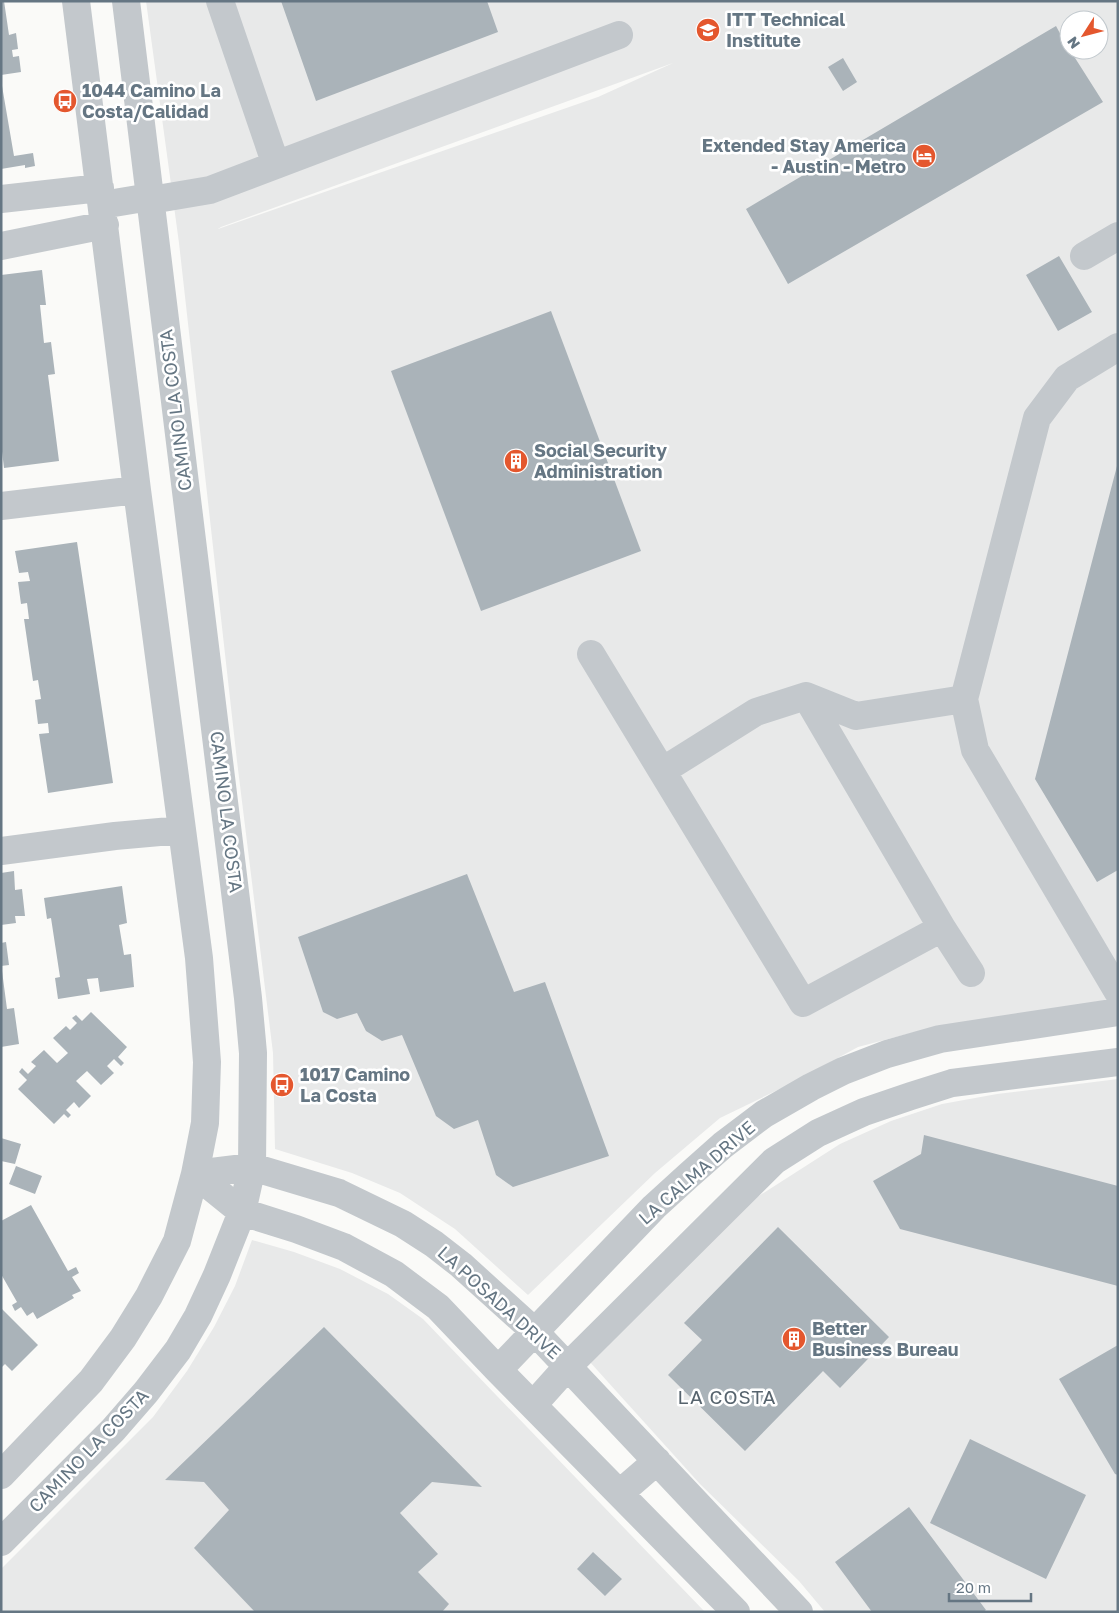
<svg xmlns="http://www.w3.org/2000/svg" width="1119" height="1613" viewBox="0 0 1119 1613" font-family="'Golos Text',sans-serif">
<rect width="100%" height="100%" fill="#fafaf8"/>
<path fill="#e8e9e9" fill-rule="evenodd" d="M146 1H1118V998L911 1033 858 1047 788 1085 720 1118 655 1173 528 1295 455 1229 400 1193 352 1173 275 1149 273 1053 237 761 179 243ZM1069 20H1099V50H1069ZM673 63 598 97 218 229 221 227Z
M1118 1079V1612H825L799 1581 700 1484 589 1361 754 1199 840 1144 891 1121 942 1104 997 1094Z
M252 1240 294 1252 340 1269 388 1294 423 1319 705 1612H1V1569L153 1417 187 1371 214 1327 235 1286Z"/>
<path fill="#aab3b9" d="M1 1H4L9 35 16 33 18 49 12 50 13 57 19 56 21 72 1 75Z
M281 1H487L498 32 316 101Z
M1056 26 1069 50H1070L1103 102 788 284 746 209Z
M843 58 857 82 843 91 828 67Z
M1 80 14 156 33 153 35 166 25 168V165L1 169Z
M1059 256 1092 312 1058 331 1026 275Z
M42 270 46 305H40L44 343 51 342 55 374 48 375 59 461 4 468 1 443V275Z
M551 311 641 551 481 611 391 371Z
M1117 466 1118 870 1097 882 1035 779Z
M77 542 113 783 48 793 39 734 49 733 48 723 38 724 35 700 41 699 38 680 33 681 24 619H29L27 603 21 604 18 582 30 581 28 572 19 573 15 551Z
M14 871 15 890 22 889 25 916H15L16 923 1 925V873Z
M467 874 514 992 545 982 609 1156 513 1187 496 1175 478 1120 454 1129 436 1116 402 1035 382 1041 366 1031 357 1013 337 1019 323 1012 298 937Z
M122 886 127 923 119 925 124 955 131 954 134 987 100 992 98 978 87 979 90 994 58 999 55 978 60 977 51 918 47 919 44 898Z
M6 942 9 965 1 966V943Z
M1 971H2L7 1009 14 1008 19 1044 1 1047Z
M91 1012 127 1047 118 1057 124 1063 121 1066 114 1059 107 1066 114 1073 101 1085 87 1071 76 1081 91 1096 79 1108 74 1102 66 1110 71 1115 68 1118 64 1114 54 1124 18 1089 27 1080 19 1072 22 1068 28 1074 36 1066 31 1062 44 1050 57 1063 68 1053 53 1038 66 1026 70 1030 77 1023 72 1018 76 1015 82 1021Z
M924 1135 1118 1186V1286L900 1229 873 1181 921 1154Z
M1 1138 21 1144 15 1164 1 1161Z
M16 1166 42 1176 35 1194 9 1184Z
M31 1205 68 1271 76 1267 79 1273 72 1277 81 1291 72 1295 74 1298 37 1319 33 1312 27 1316 21 1307 15 1311 12 1305 17 1302 1 1274V1221Z
M778 1227 889 1337 840 1388 823 1371 745 1451 668 1375 702 1340 684 1323Z
M1 1308 38 1345 12 1371 5 1364 1 1368Z
M324 1327 482 1487 432 1482 400 1513 438 1554 418 1572 449 1604 442 1612H255L194 1548 229 1510 204 1482 165 1480Z
M1118 1345V1475L1115 1474 1059 1379Z
M970 1439 1086 1495 1046 1579 930 1523Z
M909 1507 986 1610 983 1612H872L835 1562Z
M593 1552 622 1579 605 1596 577 1569Z"/>
<g fill="none" stroke-linecap="round" stroke-linejoin="round">
<path stroke="#c3c8cc" stroke-width="28" d="M220 1 276 165
M1 199 100 188
M151 200 210 190 619 35
M102 205 150 197
M1 246 105 225
M1084 256 1118 236
M1118 347 1067 378 1037 418 964 699 975 750 1118 992
M1 506 137 490
M591 654 662 771
M806 696 942 928 803 1003 662 771 756 712 806 696 856 716 964 699
M1 851 115 836 182 830
M942 928 971 973
M195 1174 252 1167 339 1193 403 1224 434 1244 461 1265 534 1331 799 1612
M195 1174 242 1212 296 1229 344 1247 394 1274 438 1307 498 1370 736 1612
M498 1370 654 1207 688 1176 723 1145 764 1114 811 1087 843 1071 887 1054 940 1039 1118 1012
M533 1405 568 1366 774 1161 818 1133 864 1112 911 1096 952 1083 1118 1062
M1 1475 91 1381 123 1338 149 1296 177 1241 195 1174 205 1123 207 1062 199 958 137 490 76 1
M620 1493 657 1461
M1 1542 113 1430 146 1392 178 1350 198 1316 217 1275 242 1212 252 1167 253 1053 248 998 126 1"/>
</g>
<defs>
<g id="university-disc" transform="scale(1.25)"><circle r="9.5" fill="#e4572e" stroke="#fff"/><path d="M0-5L7-2L0 1L-7-2ZM-4 1L0 2.5L4 1V4Q0 6-4 4Z" fill="#fff"/></g>
<g id="bus-disc" transform="scale(1.25)"><circle r="9.5" fill="#e4572e" stroke="#fff"/><path d="M-5-6H5V4H4V6H2V4H-2V6H-4V4H-5ZM-3.5-4V0h7V-4ZM-3.5 1.2v1.5H-2V1.2ZM2 1.2v1.5H3.5V1.2Z" fill="#fff"/></g>
<g id="hotel-disc" transform="scale(1.25)"><circle r="9.5" fill="#e4572e" stroke="#fff"/><path d="M-6-4.5h1.5V1H6V5H4.5V3h-9V5H-6ZM-4 0a1.8 1.8 0 1 1 3.6 0ZM.5 0V-2.5h3Q6-2.5 6 0Z" fill="#fff"/></g>
<g id="building-disc" transform="scale(1.25)"><circle r="9.5" fill="#e4572e" stroke="#fff"/><path d="M-4-6H4V6H1V3H-1V6H-4ZM-2.5-4.3h1.7v1.8h-1.7ZM.8-4.3h1.7v1.8H.8ZM-2.5-1h1.7V.8h-1.7ZM.8-1h1.7V.8H.8Z" fill="#fff"/></g>
</defs>
<g fill-rule="evenodd">
<use href="#university-disc" x="708" y="30"/>
<use href="#bus-disc" x="65" y="101"/>
<use href="#hotel-disc" x="924" y="156"/>
<use href="#building-disc" x="516" y="461"/>
<use href="#bus-disc" x="282" y="1085"/>
<use href="#building-disc" x="794" y="1339"/>
</g>
<g text-anchor="middle" stroke-width="5" stroke-linejoin="round" paint-order="stroke">
<g font-size="18" font-weight="bold" fill="#657683" stroke="#fff" text-anchor="start">
<text x="726" y="26">ITT Technical<tspan x="726" dy="21">Institute</tspan></text>
<text x="82" y="97">1044 Camino La<tspan x="82" dy="21">Costa/Calidad</tspan></text>
<text x="906" y="152" text-anchor="end">Extended Stay America<tspan x="906" dy="21">- Austin - Metro</tspan></text>
<text x="534" y="457">Social Security<tspan x="534" dy="21">Administration</tspan></text>
<text x="300" y="1081">1017 Camino<tspan x="300" dy="21">La Costa</tspan></text>
<text x="812" y="1335">Better<tspan x="812" dy="21">Business Bureau</tspan></text>
</g>
<g font-size="18" fill="#657683" stroke="#fff">
<text transform="translate(176 410) rotate(-97)" y="6">CAMINO LA COSTA</text>
<text transform="translate(226 812) rotate(83)" y="6">CAMINO LA COSTA</text>
<text transform="translate(697 1173) rotate(-41)" y="6">LA CALMA DRIVE</text>
<text transform="translate(499 1303) rotate(42)" y="6">LA POSADA DRIVE</text>
<text transform="translate(89 1451) rotate(-46)" y="6">CAMINO LA COSTA</text>
</g>
<g font-size="19" letter-spacing="1" fill="#57646e" stroke="#fff">
<text x="727" y="1404">LA COSTA</text>
</g>
</g>
<rect width="1119" height="1613" fill="none" stroke="#657683" stroke-width="5"/>
<g transform="translate(1084 35) rotate(234)"><circle r="24" fill="#ffffff" stroke="#c1c8cd"/>
<path d="M0-4L9 19L0 12L-9 19Z" fill="#e4572e"/>
<text y="-8" font-size="14" font-weight="bold" text-anchor="middle" fill="#657683">N</text>
</g>
<path d="M949 1593v8h82v-8" fill="none" stroke="#657683" stroke-width="2.5"/>
<text x="956" y="1593" font-size="15" fill="#657683" stroke="#ffffff" stroke-width="4" paint-order="stroke">20 m</text>
</svg>
